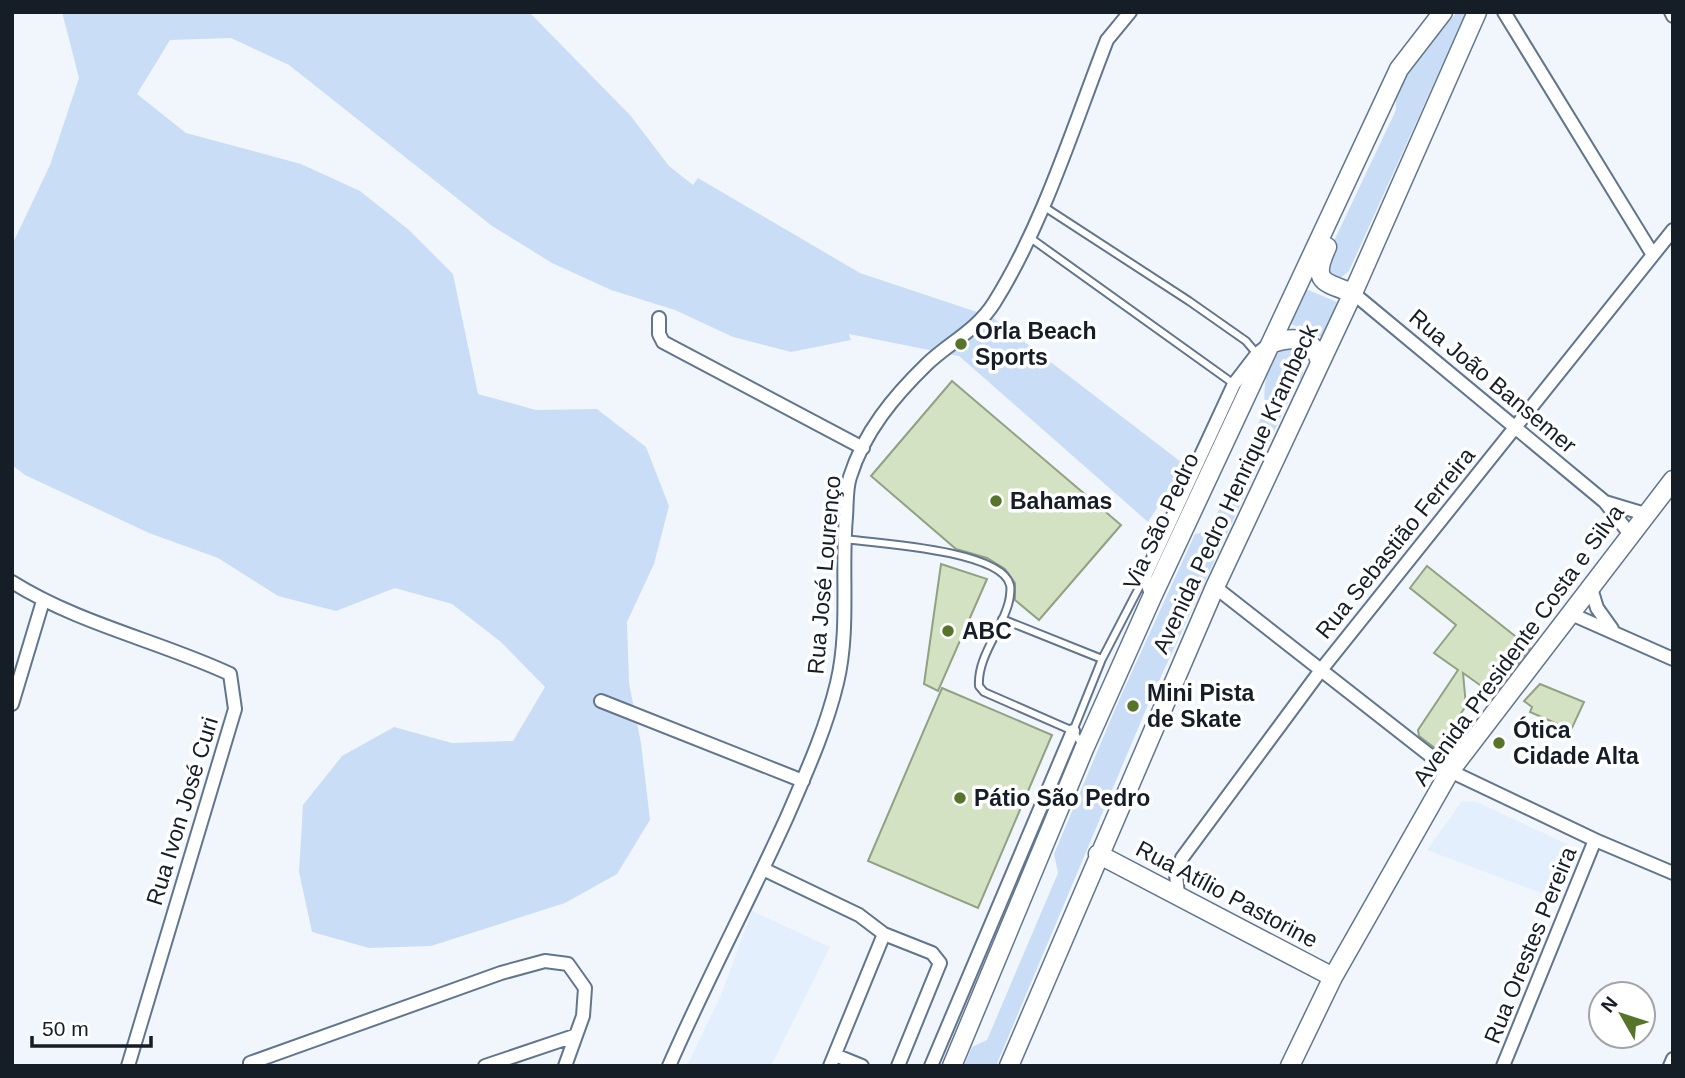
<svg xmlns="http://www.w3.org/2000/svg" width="1685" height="1078" viewBox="0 0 1685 1078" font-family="Arial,sans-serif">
<rect width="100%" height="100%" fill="#f1f6fc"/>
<path fill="#e3effc" d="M1462 801 1477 802 1569 845 1552 897 1427 850Z
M752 911 830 947 771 1066H687L721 995Z"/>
<path fill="#c9def6" d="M62 12H529L630 115 669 166 693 185 698 178 860 273 992 317 1185 465 1148 522 959 356 849 334 851 340 791 352 733 337 675 310 611 290 552 263 492 226 289 65 231 38 170 40 137 94 186 133 301 164 360 191 409 230 453 274 478 394 536 410 597 409 646 447 669 506 654 564 627 622 629 683 641 743 650 820 617 874 565 903 431 946 369 948 312 932 299 872 303 805 342 756 394 727 452 743 513 741 545 687 501 642 452 604 395 588 336 611 278 596 218 558 149 533 25 475 12 465V245L50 165 79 78Z
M1457 12H1466L1349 271 1338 280 1331 277 1324 262 1396 110C1392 79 1437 36 1457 12Z
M1306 289 1337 302 1321 337 1291 324Z
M1284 349 1296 350C1306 357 1305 368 1301 379L1296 377 1297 382 1147 707 996 1066H964L972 1047 987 1040 1058 873 1054 854 1119 700 1195 534 1209 531 1265 409C1263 390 1265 359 1284 349Z"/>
<path fill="#d3e2c3" stroke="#92a083" stroke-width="2" d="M952 381 1121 525 1039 620 1015 600V583L1005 569 987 558 956 549 871 476Z
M941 564 987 579 938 691 924 684Z
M1427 566 1530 648 1494 695 1463 673 1466 706 1436 749 1419 736 1418 730 1458 670 1434 653 1456 625 1410 588Z
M1540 684 1584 702 1571 730 1530 712 1532 707 1524 701Z
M942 688 1052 735 978 908 868 861Z"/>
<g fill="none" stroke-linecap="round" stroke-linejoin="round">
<g stroke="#61768d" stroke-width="10">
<path id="lane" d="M1043 206 1189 301 1246 341 1257 354
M1029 237 1234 384
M844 539C875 543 1002 550 1010 585 1011 588 1010 597 1009 601 1003 629 977 656 979 686L984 692 1073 731 1083 746
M1002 619 1102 659
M1073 731 1102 659 1144 578"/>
</g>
<g stroke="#61768d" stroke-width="16">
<path id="street" d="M1504 12 1653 255
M1671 12 1673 16
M1353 293 1605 502 1629 533
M659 318V334L663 342 863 448
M1605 502 1645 514
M12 582C79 624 159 641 230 674L235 709 128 1066
M1590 585 1597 608 1612 629
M1215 587 1450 771 1595 840 1673 873
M1152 597 1145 576 1234 384 1257 354 1267 346
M1569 613 1673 659
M601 701 803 781
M12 704 43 601
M763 869 859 915 884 934 830 1066
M1178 895 1176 874 1182 858 1321 670 1673 230
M884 934 932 953 940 963 898 1066
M835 1055 862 1066
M250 1063 501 973 545 961 568 964 585 988 583 1016 565 1066
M485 1066 574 1036
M669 1066C706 981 749 901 787 817 806 773 826 729 837 683 850 629 841 571 846 517 847 504 846 489 850 477 864 432 894 396 927 364 949 343 977 330 994 303 1044 223 1073 127 1107 40L1130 12
M931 1066 1073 731
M1503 1066 1595 840
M1670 1066 1673 1059"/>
</g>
<g stroke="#61768d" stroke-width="21">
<path id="secondary" d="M1327 247C1311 282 1323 282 1353 293
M1273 343C1294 336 1314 337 1320 362
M1098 854 1333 977
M952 1066 1084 749 1152 597 1399 69 1443 12
M1009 1066 1215 587 1353 293 1477 12
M1290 1066 1333 977 1450 771 1673 480"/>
</g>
<use href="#lane" stroke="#fff" stroke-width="6"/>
<use href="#street" stroke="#fff" stroke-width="12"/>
<use href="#secondary" stroke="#fff" stroke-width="18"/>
</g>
<g fill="#57752a" stroke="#fff" stroke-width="2.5">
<circle cx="961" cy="344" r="7"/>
<circle cx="996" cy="501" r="7"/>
<circle cx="948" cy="631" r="7"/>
<circle cx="1133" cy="706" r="7"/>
<circle cx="1499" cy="743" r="7"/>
<circle cx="960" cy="798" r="7"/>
</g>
<g text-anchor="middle" stroke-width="7" stroke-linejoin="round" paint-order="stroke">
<g font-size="23" font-weight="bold" fill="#151d27" stroke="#fff" text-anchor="start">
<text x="975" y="339">Orla Beach<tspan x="975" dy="26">Sports</tspan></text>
<text x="1010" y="509">Bahamas</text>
<text x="962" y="639">ABC</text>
<text x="1147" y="701">Mini Pista<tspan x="1147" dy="26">de Skate</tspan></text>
<text x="1513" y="738">Ótica<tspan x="1513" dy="26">Cidade Alta</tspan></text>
<text x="974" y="806">Pátio São Pedro</text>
</g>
<g font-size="23" fill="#151d27" stroke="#fff">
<text transform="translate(1493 381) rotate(40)" y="8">Rua João Bansemer</text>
<text transform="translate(1235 489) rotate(-65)" y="8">Avenida Pedro Henrique Krambeck</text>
<text transform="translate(1161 521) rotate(-65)" y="8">Via São Pedro</text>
<text transform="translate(1395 543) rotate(-51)" y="8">Rua Sebastião Ferreira</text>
<text transform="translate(824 575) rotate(-85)" y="8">Rua José Lourenço</text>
<text transform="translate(1518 645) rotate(-54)" y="8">Avenida Presidente Costa e Silva</text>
<text transform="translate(182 811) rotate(-73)" y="8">Rua Ivon José Curi</text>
<text transform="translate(1227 894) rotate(28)" y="8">Rua Atílio Pastorine</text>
<text transform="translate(1530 945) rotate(-68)" y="8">Rua Orestes Pereira</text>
</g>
</g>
<rect width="1685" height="1078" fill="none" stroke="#151d27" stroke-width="28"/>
<g transform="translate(1622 1015) rotate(309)"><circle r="33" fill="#ffffff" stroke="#a1a5a9" stroke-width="2"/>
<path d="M0-5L12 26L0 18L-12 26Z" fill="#57752a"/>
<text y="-10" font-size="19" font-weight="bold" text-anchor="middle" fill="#151d27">N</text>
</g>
<path d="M32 1036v10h119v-10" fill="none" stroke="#151d27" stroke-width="3.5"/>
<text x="42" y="1036" font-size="21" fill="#151d27" stroke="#ffffff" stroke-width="5" paint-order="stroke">50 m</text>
</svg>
